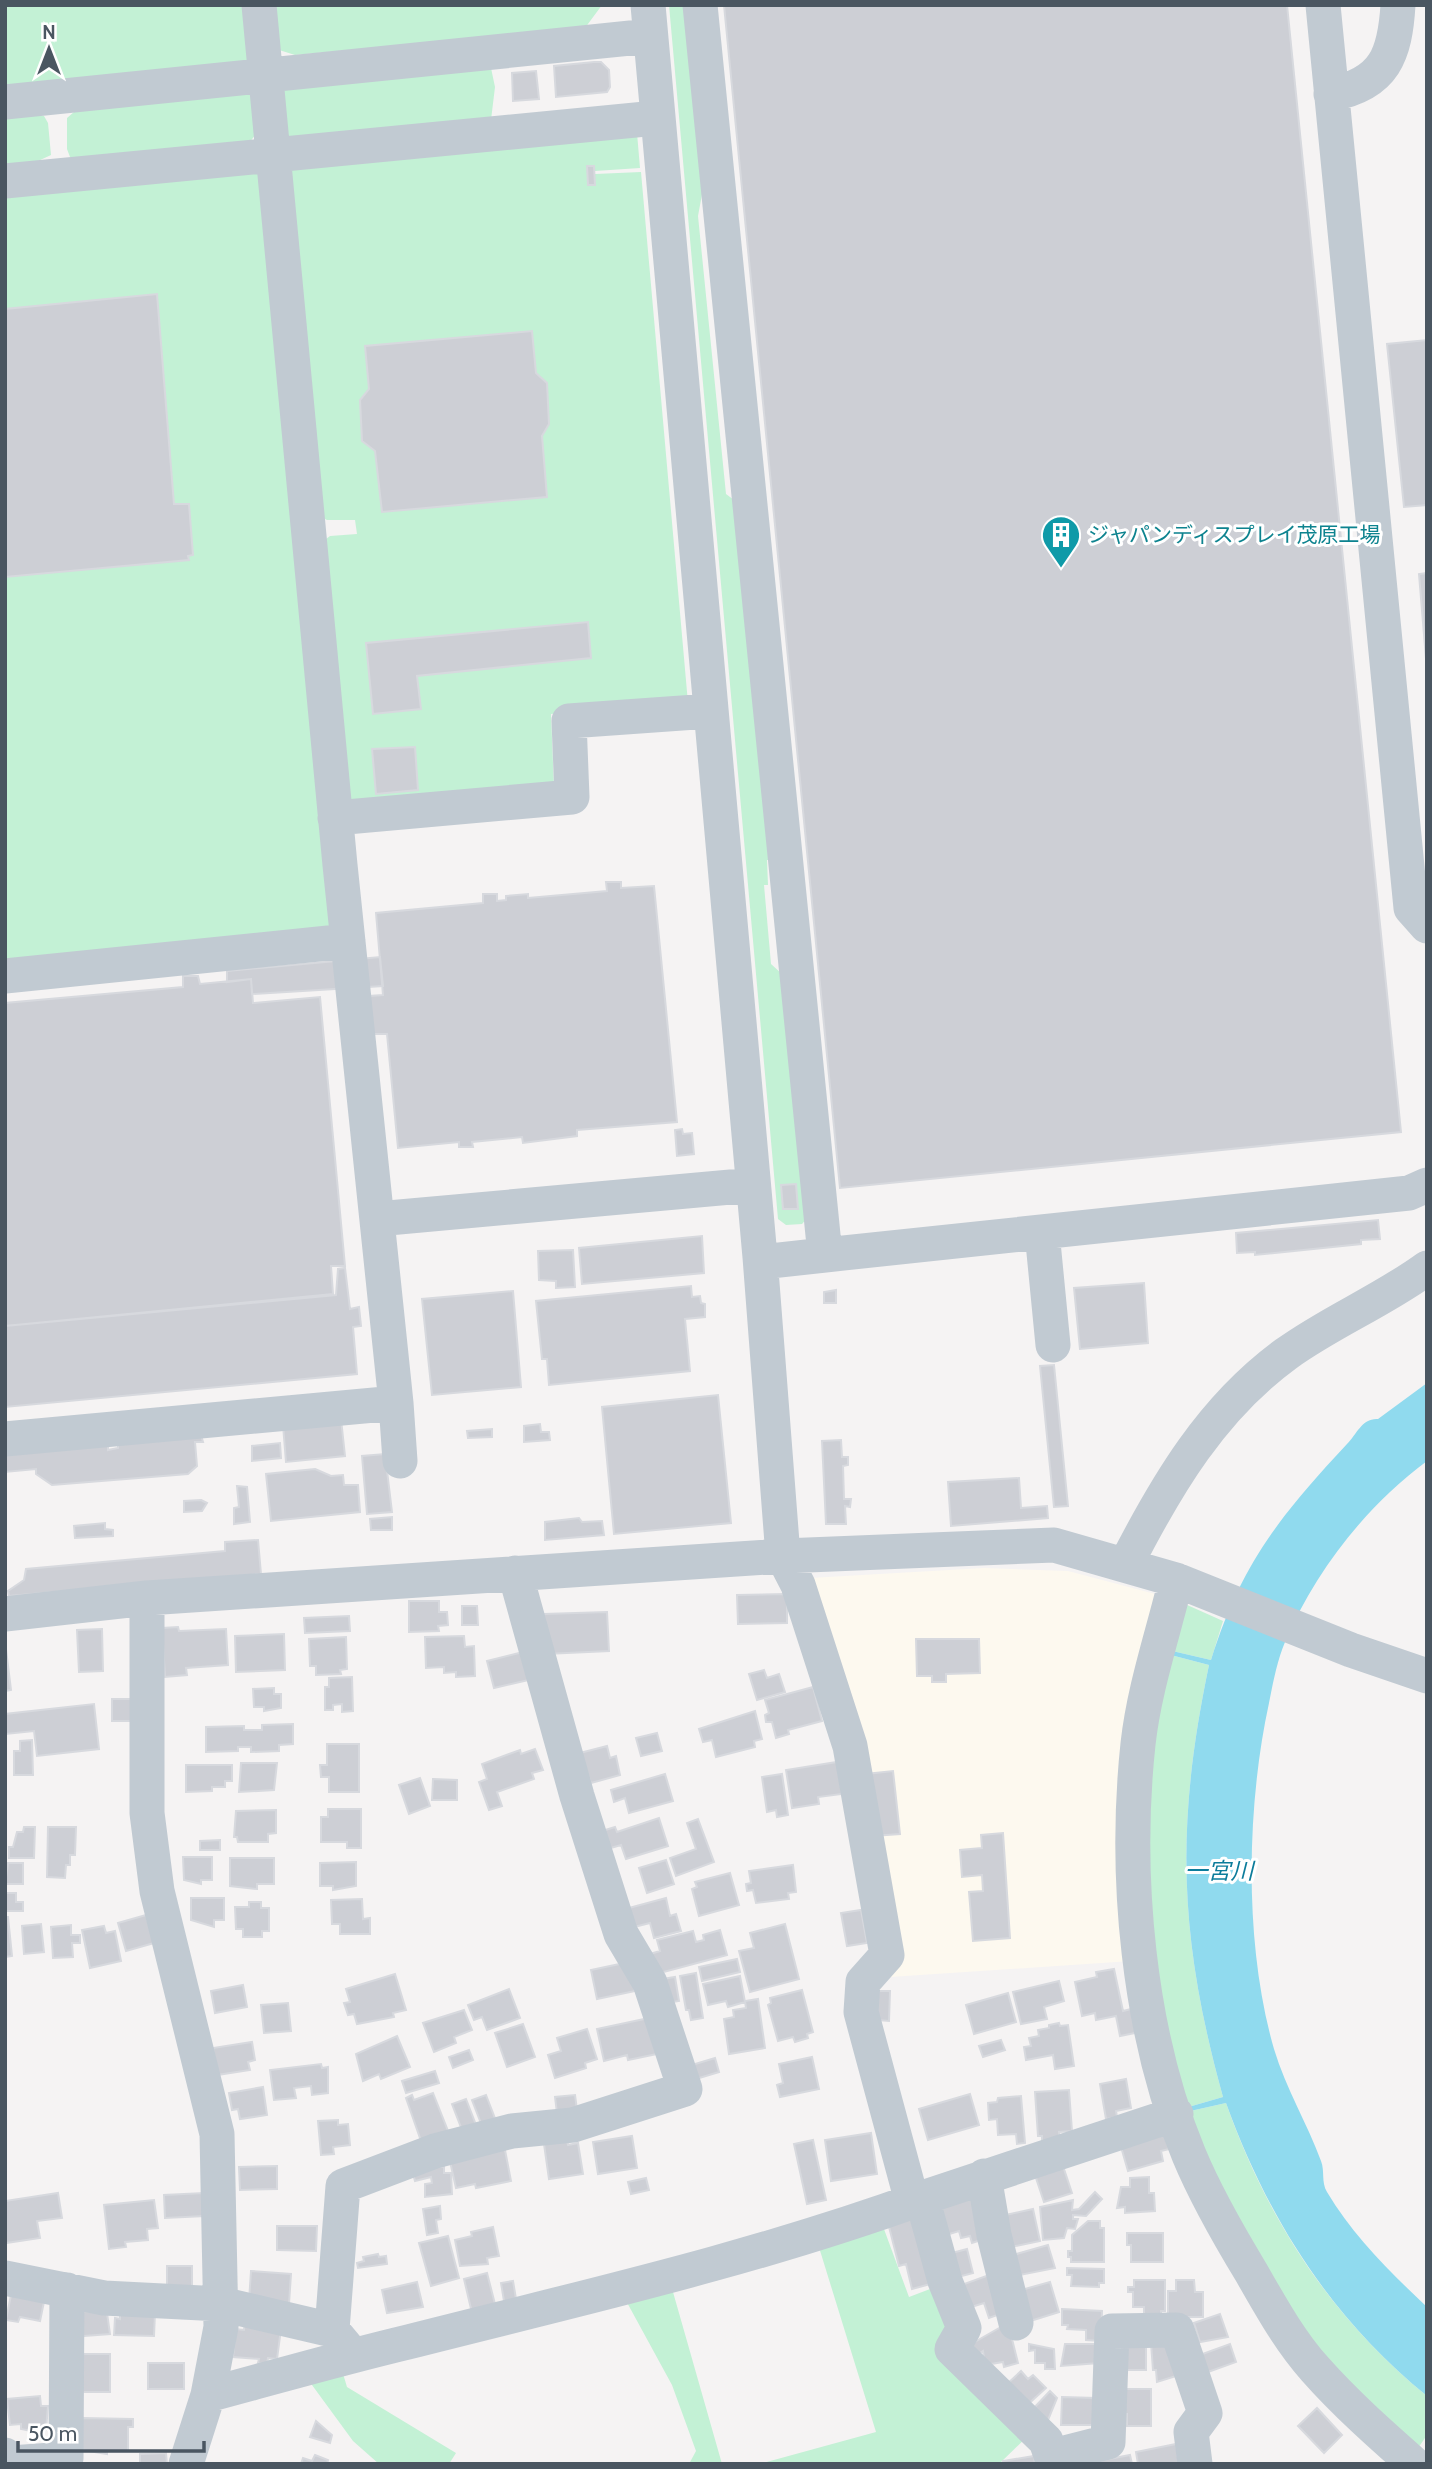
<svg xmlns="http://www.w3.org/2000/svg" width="1432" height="2469" viewBox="0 0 1432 2469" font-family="Cabin,'Noto Sans JP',sans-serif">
<rect width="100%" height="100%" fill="#f5f3f3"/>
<path fill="#fdf9ef" d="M984 1568 1068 1571 1159 1595 1131 1961 875 1978 810 1578Z"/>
<path fill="#c3f1d5" d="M5 5H246L248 61 5 87Z
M273 5H602L585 28 295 55 276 49Z
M669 5H688L705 178 698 216 726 494 738 503 774 860H767L768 885H764L771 964 782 974 810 1215 802 1224 786 1225 778 1219Z
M491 68 495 87 491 120 288 140 277 90Z
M242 92 251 94 255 135 250 142 114 157H70L67 149V118L74 112Z
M5 116H44L48 123 51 155 38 161 5 164Z
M637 133 640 168 595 171V174L641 172 688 703 551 714 554 787 347 807 322 542 330 536 357 534 355 520H327L319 516 289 167Z
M259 169 335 927 5 959V191Z
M1176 1600 1223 1621 1211 1660 1168 1650Z
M1167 1654 1209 1665C1175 1827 1179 1938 1223 2097L1185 2108 1165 2049 1140 1813Z
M1226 2103C1267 2219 1331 2318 1427 2396V2435L1416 2451 1320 2363 1266 2283 1186 2112Z
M881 2221 909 2297 938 2286 1030 2434 999 2464H759L876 2432 818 2244Z
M671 2285 722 2464H689L696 2451 672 2385 624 2297Z
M341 2367 347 2387 456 2453 449 2464H379L353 2441 312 2385V2377Z"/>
<path fill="#90daee" d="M1427 1383V1461C1365 1507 1315 1572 1285 1642 1277 1661 1273 1683 1269 1703 1246 1809 1244 1945 1274 2049 1286 2089 1307 2123 1321 2161 1325 2171 1321 2182 1327 2192 1353 2236 1390 2272 1427 2307V2396C1331 2318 1268 2219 1226 2103L1186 2112 1185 2108 1223 2097C1179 1938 1175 1827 1209 1665L1167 1654 1168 1650 1211 1660C1241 1564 1280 1516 1347 1444 1357 1434 1362 1418 1378 1419Z"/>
<path fill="#cdcfd5" stroke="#d7d9de" stroke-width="2" d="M724 5H1287L1401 1132 840 1188Z
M594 62H601L609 70 610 87 607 92 556 97 554 66Z
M536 71 539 99 513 101 512 73Z
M587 166H594L595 185H588Z
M157 294 174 504H189L193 555 188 556 189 560 5 577V309Z
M532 331 536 373 547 383 549 424 542 436 547 497 382 512 375 451 362 441 360 400 369 389 365 346Z
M1427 340V505L1404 507 1387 344Z
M1427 573V659H1426L1419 574Z
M588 622 591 658 417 676 421 709 373 714 366 643Z
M415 747 418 790 376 794 372 749Z
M606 882H621V888L654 886 677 1122 577 1130V1136L523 1143 522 1137 472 1142 473 1147H459V1142L398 1148 387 1034H372L369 996 383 995 376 913 483 903V894H497V901L506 900V896L528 894V898L607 891Z
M380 957 383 986 252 994 251 979 227 982V971Z
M183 976H198L200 984 251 979 253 1003 320 997 345 1266H331L333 1294 5 1326V1003L183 987Z
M682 1129 683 1134 692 1133 694 1154 677 1156 675 1130Z
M796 1184 798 1209H783L781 1185Z
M1378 1220 1380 1239 1361 1240V1244L1255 1255V1252L1237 1253 1236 1233Z
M702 1236 704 1273 582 1284 579 1248Z
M573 1250 575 1287 556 1288V1281L539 1280 538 1251Z
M345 1268 350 1309 359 1307 361 1326 353 1327 357 1374 5 1407V1326L336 1295 338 1269Z
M1144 1283 1148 1343 1080 1349 1074 1288Z
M691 1286 692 1297 700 1296 701 1303 705 1304V1317L685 1319 690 1371 549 1385 547 1359H542L536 1301Z
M836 1290V1303H824V1292Z
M513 1291 521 1387 432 1395 422 1299Z
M1054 1365 1068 1506 1054 1507 1040 1366Z
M718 1395 731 1523 614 1534 602 1407Z
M341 1419 345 1456 286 1462 283 1425Z
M540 1424 541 1432H549L550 1440 524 1442V1426Z
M492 1429V1437L468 1438 467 1431Z
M201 1435 203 1442H195L197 1466 188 1474 52 1485 36 1474V1469L5 1472V1455L108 1444V1450L118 1448V1442Z
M841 1440 842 1457H848V1465L843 1466 844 1499H851L850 1507 845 1506 846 1524H826L822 1441Z
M280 1443 281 1458 252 1461V1446Z
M385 1454 392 1512 367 1514 362 1456Z
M315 1469 331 1476 343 1475 344 1485H358L360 1512 271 1521 266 1474Z
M1019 1478 1021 1508 1047 1506 1048 1518 951 1526 948 1482Z
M237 1486 247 1487 250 1522 234 1524V1508L239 1507Z
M201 1500 207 1503 202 1511 184 1512V1501Z
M392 1517V1530H371L370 1519Z
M579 1518 582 1522 602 1521 604 1535 545 1540V1522Z
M105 1523V1529L113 1530V1536L75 1538 74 1526Z
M258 1540 261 1574 9 1596 8 1591 24 1580 26 1569 225 1551V1542Z
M787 1594V1623L738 1624 737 1595Z
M409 1601H439V1612H447L448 1625 438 1626 439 1631 409 1632Z
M462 1606H477L478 1625H462Z
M607 1612 609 1651 546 1654 544 1614Z
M349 1616 350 1631 305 1633 304 1618Z
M178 1627 179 1631 226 1629 228 1665 186 1668 187 1675 165 1677 162 1628Z
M102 1629 103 1671 79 1672 77 1630Z
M284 1634 285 1670 236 1672 235 1636Z
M464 1636 465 1647 474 1646 475 1676 456 1677V1672L444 1673V1667L426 1668 425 1637Z
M346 1637 347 1669 340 1670 341 1674 316 1675V1666H310L309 1639Z
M916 1639H979L980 1673 946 1674V1682H932V1676H917Z
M5 1641 11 1690 5 1691Z
M527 1651 533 1679 494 1688 487 1661Z
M764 1670 767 1678 779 1674 785 1692 757 1700 749 1674Z
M352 1677 353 1711 342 1712V1704L333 1705V1710H325V1687H329V1678Z
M813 1687 822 1721 788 1730 789 1734 776 1738 772 1722H766L765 1715 769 1713 765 1700Z
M274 1688V1694H281V1708L264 1711V1707H254L253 1689Z
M112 1699H135V1721H112Z
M94 1704 99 1749 37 1756 34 1731 6 1734 5 1714Z
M755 1711 762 1739 754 1741 755 1747 716 1757 712 1740 703 1742 699 1729Z
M293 1724V1744L279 1745V1751L251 1752V1747H238V1751L206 1752V1727L244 1726V1730H262V1725Z
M657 1733 662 1751 641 1756 636 1738Z
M32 1740 33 1775H14V1751H20V1741Z
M327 1744H359V1792H329V1777H321L320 1765H327Z
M607 1746 610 1758 616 1756 620 1775 591 1783 580 1753Z
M535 1749 543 1770 532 1773 534 1779 497 1792 502 1806 489 1810 479 1782 487 1779 482 1764 520 1750 521 1754Z
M837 1762 842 1794 818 1797 819 1804 792 1808 786 1770Z
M241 1763H277L274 1790 239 1792Z
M186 1765H232V1781H225V1787H212V1791L186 1792Z
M893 1771 900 1834 873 1836 866 1774Z
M665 1774 673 1801 629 1813 625 1798 614 1802 611 1790Z
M782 1774 788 1815 777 1817 776 1810 767 1812 762 1777Z
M420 1778 430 1806 409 1814 399 1785Z
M433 1779 457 1780V1800H432Z
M328 1809H361V1848H347V1842H321V1817H328Z
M276 1810V1833L268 1834V1842H238L237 1837H234L236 1811Z
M659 1818 668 1846 626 1859 621 1845 604 1850 599 1832 615 1827 617 1832Z
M698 1819 714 1862 676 1876 670 1858 696 1849 687 1823Z
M24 1827H35L34 1858H9V1847H13L17 1832H23Z
M48 1827H76L75 1855H70V1865H66L65 1878 47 1877Z
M1003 1833 1010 1938 973 1941 969 1892 983 1891 982 1875 962 1877 960 1850 982 1848 981 1835Z
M220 1840V1850H200V1841Z
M183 1857H212V1880H201V1884L184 1880Z
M230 1858H274V1884H257V1889L230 1886Z
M666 1860 674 1884 647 1893 639 1868Z
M356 1862V1886L333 1890V1886H320V1863Z
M8 1863H23V1884H5Z
M793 1865 796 1892 788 1893 789 1899 756 1903 753 1890 747 1891 746 1884 751 1883 749 1871Z
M730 1873 739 1905 699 1916 692 1889 697 1887 695 1882Z
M5 1893H16V1902H23V1911H5Z
M191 1898H224V1920H214V1927L191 1920Z
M666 1898 670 1916 676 1914 681 1931 654 1938 650 1923 634 1927 629 1908Z
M362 1899 363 1919 370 1918V1934H340V1924H332L331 1900Z
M249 1902H261V1908H269V1931H262V1937H243V1929H236L235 1907H249Z
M861 1910 867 1943 847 1946 841 1913Z
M146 1915 154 1943 126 1951 118 1923Z
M5 1917H8L12 1956 5 1957Z
M41 1924 44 1952 24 1954 22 1926Z
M785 1924 799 1979 750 1992 739 1951 754 1948 750 1933Z
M71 1925V1935H80V1943H72L73 1957 53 1958 51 1927Z
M104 1926 106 1933 115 1931 121 1961 90 1968 82 1930Z
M720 1930 727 1955 656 1974 650 1954 660 1951 657 1940 693 1931 696 1942 704 1940 703 1935Z
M737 1959 740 1972 702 1981 699 1967Z
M629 1962 635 1991 597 1999 591 1970Z
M1114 1969 1123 2011 1135 2008 1140 2032 1120 2036 1116 2016 1096 2020 1095 2013 1082 2016 1075 1982 1097 1977 1096 1972Z
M696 1973 703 2018 691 2020 689 2010H686L680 1976Z
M395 1974 406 2010 393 2013 394 2017 357 2024 354 2014 348 2015 344 2003 350 2002 346 1989Z
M740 1976 745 2002 728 2007 726 2001 708 2005 703 1984Z
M675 1977 679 2001 666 2003 662 1979Z
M1059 1981 1064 2001 1044 2007 1047 2019 1021 2024 1013 1992Z
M243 1985 247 2007 215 2013 211 1991Z
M509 1989 520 2018 487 2030 482 2017 474 2020 468 2005Z
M802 1990 813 2032 807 2034 808 2038 795 2042 793 2037 778 2041 768 2005 771 2003 770 1998Z
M872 1991H890L889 2021 878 2020Z
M1008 1993 1016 2022 974 2034 966 2005Z
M758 1999 765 2048 729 2054 724 2019 734 2017 733 2010 746 2008 745 2001Z
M288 2003 291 2031 264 2033 261 2005Z
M464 2010 472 2030 454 2037 456 2043 434 2052 423 2023Z
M649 2018 657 2054 628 2060 627 2055 604 2061 597 2029Z
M1059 2023 1060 2026 1068 2025 1074 2066 1055 2069 1053 2055 1026 2060 1024 2047 1031 2046 1029 2038 1039 2036 1038 2030 1049 2028V2025Z
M523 2024 535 2057 507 2067 495 2033Z
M587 2029 597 2059 585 2063 586 2068 555 2078 548 2055 561 2051 557 2038Z
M397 2036 410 2067 381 2079 379 2074 363 2081 356 2054Z
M1001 2040 1005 2050 983 2057 979 2046Z
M252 2042 255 2060 248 2062 250 2070 217 2075 213 2048Z
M469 2050 473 2060 453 2068 449 2057Z
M812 2057 819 2089 780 2097 777 2085 783 2083 779 2064Z
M715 2058 719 2072 696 2079 692 2065Z
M321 2064 322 2068 328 2067V2093L312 2095 311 2086 294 2088 296 2098 274 2100 270 2070Z
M435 2071 439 2083 406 2093 402 2081Z
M1126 2079 1131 2108 1116 2111 1117 2117 1106 2119 1100 2084Z
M263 2087 267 2115 240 2119 238 2109 232 2110 229 2093Z
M1069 2090 1072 2131 1059 2132 1060 2143 1042 2144V2136H1038L1035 2092Z
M433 2093 448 2131 421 2141 406 2098 412 2095 414 2100Z
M970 2094 979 2125 928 2140 919 2109Z
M486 2095 496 2121 482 2126 472 2100Z
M575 2095 577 2110 557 2113 555 2097Z
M1021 2096 1025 2143 1017 2144 1016 2134 998 2135 997 2119 989 2120 988 2103 997 2102 998 2098Z
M466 2099 476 2125 462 2130 452 2104Z
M338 2120V2125L348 2124 350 2145 333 2147 334 2154 321 2155 318 2121Z
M1163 2128 1169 2149 1161 2151 1163 2161 1128 2171 1119 2140Z
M871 2133 877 2174 831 2181 825 2140Z
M632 2136 637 2168 598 2174 593 2142Z
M567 2140 568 2145 578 2143 583 2174 549 2179 544 2144Z
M813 2140 826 2200 807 2204 794 2144Z
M504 2145 511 2181 476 2188 475 2184 456 2188 449 2157Z
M1062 2163 1072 2193 1044 2202 1033 2169Z
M277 2166V2189L240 2190 239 2167Z
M411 2167H444V2173H451L452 2194 425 2197V2184L432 2183 431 2177 415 2181Z
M1149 2177V2193H1154L1155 2211 1125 2213V2207L1117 2208 1121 2187H1130V2178Z
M646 2178 649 2190 631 2194 628 2182Z
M970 2192 984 2239 972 2243 970 2236 961 2238 959 2231 943 2236 933 2203Z
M1095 2192 1102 2199 1086 2216 1073 2215V2219H1078L1075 2229 1067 2228 1064 2238 1043 2240 1040 2207 1073 2200 1072 2210 1079 2209Z
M58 2193 62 2218 37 2221 40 2238 6 2243 5 2201Z
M204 2193 205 2216 165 2218 164 2195Z
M154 2200 158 2228 147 2229 148 2240 125 2242 126 2247 109 2249 104 2205Z
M440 2206 441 2219 436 2220 438 2233 427 2235 423 2209Z
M1033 2209 1040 2241 1011 2247 1001 2216Z
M887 2219H921L934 2283 912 2289 906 2264 899 2266Z
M1088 2221H1100V2228H1104V2262H1071V2257H1068V2251H1072V2235Z
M277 2226H317L316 2251 277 2250Z
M493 2227 499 2256 487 2258 488 2264 460 2266 455 2240 472 2236 471 2232Z
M1127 2233H1163V2262H1131V2245H1127Z
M448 2236 459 2278 431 2286 419 2243Z
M1048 2245 1055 2268 1020 2275 1006 2257Z
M967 2249 973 2273 954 2278 948 2254Z
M378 2254 379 2257 386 2256 387 2264 358 2268 357 2263 364 2261 363 2257Z
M167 2266H192V2290L167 2285Z
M1067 2268 1104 2269V2283H1099V2287L1071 2286 1072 2275H1067Z
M251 2271 291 2274 289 2304 249 2301Z
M487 2273 496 2308 472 2313 464 2279Z
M989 2275 1003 2313 989 2318 984 2303 968 2308 956 2287Z
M1134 2280H1165V2311H1161V2324H1144V2307H1133V2292H1128V2287H1134Z
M1176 2280H1194L1195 2292H1203V2317H1168V2291H1176Z
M513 2281 517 2305 505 2307 501 2283Z
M417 2282 423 2307 387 2313 382 2290Z
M1050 2282 1059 2312 1024 2323 1014 2292Z
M12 2290 45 2297 40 2321 20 2317 18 2322 6 2320Z
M1062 2309 1102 2311 1101 2341 1086 2340V2330L1067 2329 1068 2325H1062Z
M86 2311 107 2313 110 2334 84 2336 76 2333 77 2313Z
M120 2311 155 2313 154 2336 114 2335 115 2318 120 2319Z
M1220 2314 1228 2337 1200 2342 1194 2323Z
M245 2321 281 2329 277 2359 268 2358 267 2364 258 2363 259 2359 233 2357 236 2329 244 2330Z
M1008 2323 1018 2363 1004 2367 1003 2362 985 2365 983 2351 974 2357 966 2347Z
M1151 2343 1173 2348 1176 2376 1157 2382 1156 2370H1153Z
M1029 2344 1054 2349 1055 2369H1045V2363H1035V2350L1029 2351Z
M1065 2344H1099V2363L1061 2366Z
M1122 2344H1146V2370H1122Z
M1230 2344 1236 2362 1208 2372 1197 2356Z
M79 2354H110V2392H79Z
M148 2363H184V2389H148Z
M1021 2371 1028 2379 1033 2375 1046 2388 1026 2406 1006 2385Z
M1122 2389H1151V2426H1127V2414H1122Z
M1050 2391 1057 2398 1046 2425 1031 2411Z
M40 2396 41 2406H48L46 2430 31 2431 21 2429V2424L10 2425 7 2399Z
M1062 2397 1096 2398 1095 2425H1061Z
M1317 2408 1342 2435 1324 2453 1298 2426Z
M82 2418 133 2419V2427H128V2451H107V2454L82 2450Z
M316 2421 332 2435 330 2443 310 2437Z
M1176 2444 1179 2464H1138L1136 2452Z
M166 2453 167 2464H140V2454Z
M315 2455 328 2460 327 2464H301L303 2458 312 2461Z
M1130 2455 1132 2464H1083Z
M1034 2456 1035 2464H1004L1003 2461Z"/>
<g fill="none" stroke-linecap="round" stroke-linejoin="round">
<path stroke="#c1cad2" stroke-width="35" d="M648 5 760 1257 783 1556 798 1585 850 1746 887 1955 863 1982 861 2012 910 2194 922 2198 1176 2114
M700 5 825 1255 1409 1193 1427 1185
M1323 5 1411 908 1427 926
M1331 94C1385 84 1395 54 1398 5
M5 102 650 36
M5 181 656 118
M335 818 572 797 569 721 710 711
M5 976 348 941
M377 1219 753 1185
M1042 1232 1053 1345
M761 1262 825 1255
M396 1403 400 1461
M5 1439 396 1403 340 865 259 5
M1126 1564C1167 1484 1212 1408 1286 1354 1330 1322 1382 1301 1427 1268
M1176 1580C1163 1634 1144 1689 1138 1744 1124 1876 1138 2032 1189 2155 1206 2196 1228 2234 1251 2272 1270 2305 1289 2340 1315 2369 1345 2403 1380 2434 1414 2464
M147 1598V1813L157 1891 217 2134 221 2327 208 2395 186 2464
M5 1614 147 1598 783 1556 1054 1545 1176 1580 1351 1650 1427 1676
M984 2176 994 2235 1016 2323
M5 2278 104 2298 221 2304 332 2330 347 2348
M332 2330 343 2186 435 2151 512 2131 573 2125 685 2089 650 1983 621 1934 577 1796 515 1573
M208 2395C275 2377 341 2358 408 2342 581 2298 754 2259 922 2198L945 2281 964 2328 952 2349 1046 2441 1054 2464
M5 2455 11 2463 66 2459 67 2290
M1053 2456 1108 2442 1112 2331 1177 2330 1205 2413 1191 2432 1195 2464"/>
</g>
<defs>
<g id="building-pin" transform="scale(2.0125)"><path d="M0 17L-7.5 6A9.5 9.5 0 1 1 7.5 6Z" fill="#0f9aa8" stroke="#fff"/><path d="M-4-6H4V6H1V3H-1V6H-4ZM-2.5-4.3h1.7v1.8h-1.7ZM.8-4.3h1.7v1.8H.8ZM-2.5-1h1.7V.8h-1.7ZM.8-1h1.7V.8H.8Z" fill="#fff"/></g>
</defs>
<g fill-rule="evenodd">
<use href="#building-pin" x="1061" y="535"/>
</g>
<g text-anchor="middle" stroke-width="6" stroke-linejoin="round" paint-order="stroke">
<g font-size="21" fill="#0d838f" stroke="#fff" text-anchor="start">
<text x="1088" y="542">ジャパンディスプレイ茂原工場</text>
</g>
<g font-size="23" font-style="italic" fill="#0c7c9b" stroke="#fff">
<text x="1219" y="1879">一宮川</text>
</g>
</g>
<rect width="1432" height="2469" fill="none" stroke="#4a5661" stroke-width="14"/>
<g transform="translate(49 49)" stroke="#ffffff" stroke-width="5" paint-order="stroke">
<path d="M0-5L12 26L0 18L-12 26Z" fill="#4a5661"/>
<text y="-10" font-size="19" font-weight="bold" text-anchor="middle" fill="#4a5661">N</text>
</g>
<path d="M18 2441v10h186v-10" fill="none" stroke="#4a5661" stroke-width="3.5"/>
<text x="28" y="2441" font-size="21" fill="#4a5661" stroke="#ffffff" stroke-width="5" paint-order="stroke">50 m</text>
</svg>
